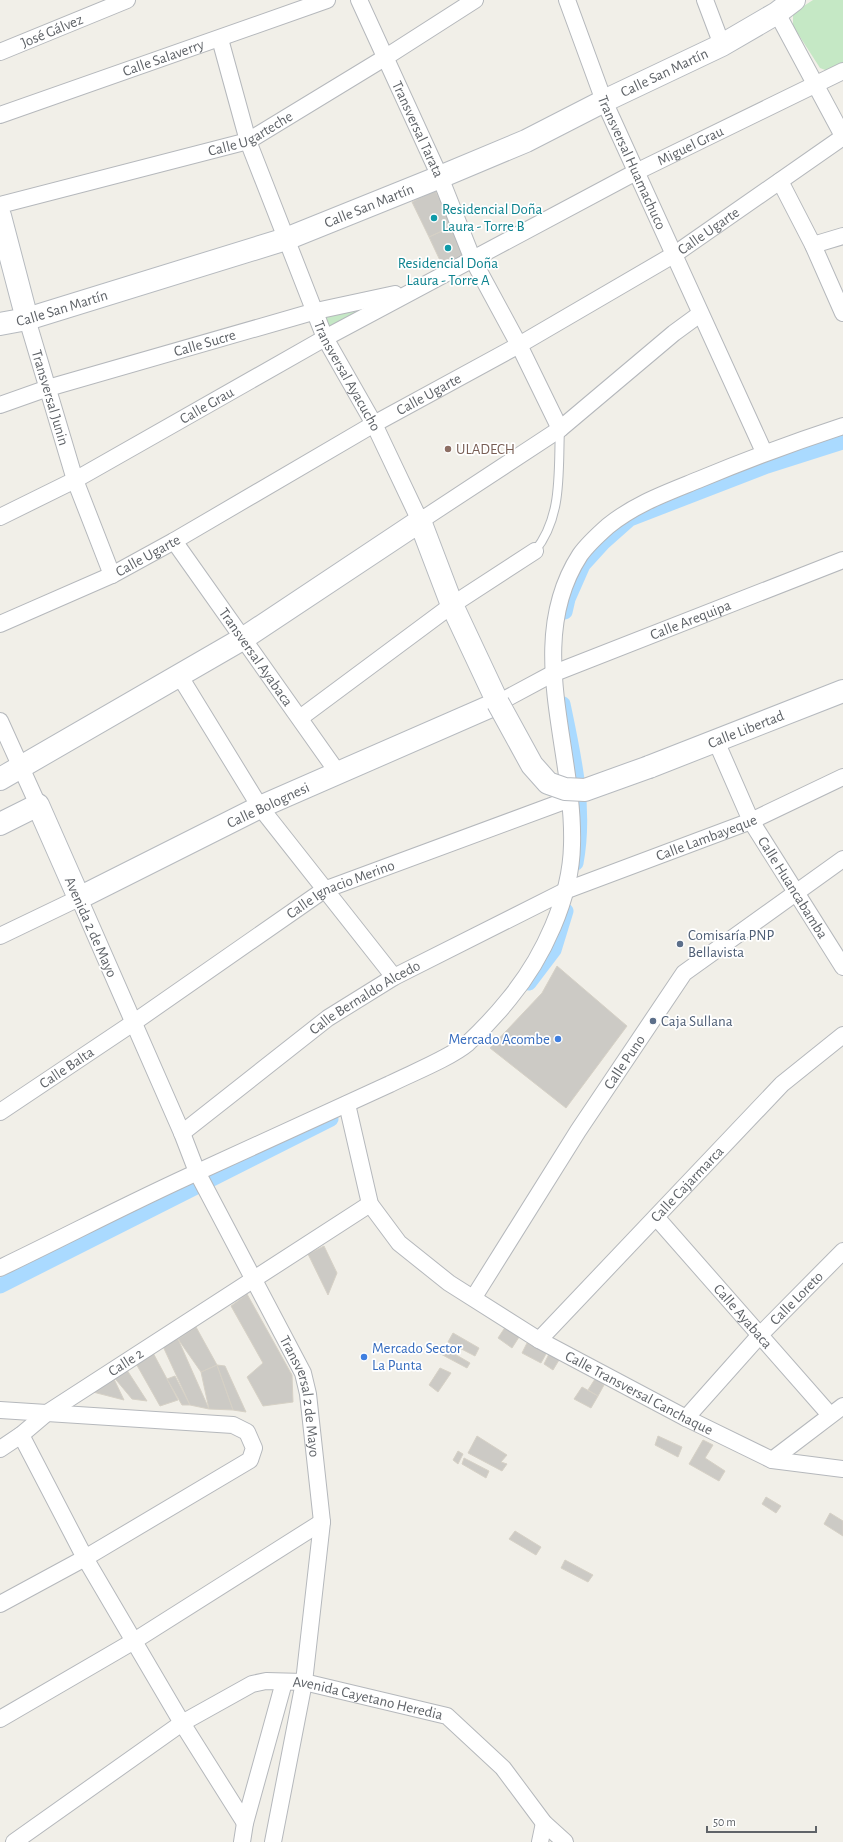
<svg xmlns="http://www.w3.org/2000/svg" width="843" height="1842" viewBox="0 0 843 1842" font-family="'Alegreya Sans',sans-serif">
<rect width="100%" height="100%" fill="#f1efe8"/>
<path fill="#c5e8c5" d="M813 0H843V63L828 71 820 68 793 26V13Z
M381 301 332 329 326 324V316Z"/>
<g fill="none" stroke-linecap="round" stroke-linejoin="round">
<path stroke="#aadaff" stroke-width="15" d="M565 612 568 599 583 565 603 543 630 519 767 466 843 442
M563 704C574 756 586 810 576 863
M529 983 554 950 566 911
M0 1286 331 1119"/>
</g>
<path fill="#cccac5" stroke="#d6d1c6" d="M435 190 453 226 429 237 412 202Z
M453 226 468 258 444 269 429 237Z
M557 966 627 1026 566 1108 490 1048 542 993Z
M324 1246 337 1273 328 1295 308 1254Z
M247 1294 292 1375 293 1402 263 1406 247 1377 263 1363 231 1306Z
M506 1326 521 1334 512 1348 498 1338Z
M196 1327 217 1365 201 1372 178 1339Z
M453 1333 479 1348 475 1356 448 1342Z
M178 1339 209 1409 190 1405 161 1342Z
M527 1343 547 1352 541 1363 522 1353Z
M441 1346 470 1363 467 1368 437 1352Z
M151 1349 167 1379 178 1400 160 1406 134 1360Z
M549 1354 559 1360 553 1370 544 1364Z
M217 1365 233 1410 209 1409 201 1372Z
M217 1365 225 1366 246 1412 233 1410Z
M125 1367 147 1401 132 1399 112 1375Z
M440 1368 451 1373 438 1392 429 1385Z
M112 1375 124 1400 89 1391Z
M175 1376 190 1405H182L167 1379Z
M595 1379 604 1385 598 1396 588 1390Z
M582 1387 598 1396 591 1408 574 1399Z
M477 1436 507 1455 501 1462 507 1464 502 1471 468 1453Z
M658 1436 682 1447 678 1457 655 1445Z
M703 1440 713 1445 705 1458 725 1471 719 1481 689 1464Z
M458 1451 463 1454 458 1464 453 1460Z
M464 1458 489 1471 486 1478 462 1464Z
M766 1497 781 1506 776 1513 762 1504Z
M830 1513 843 1521V1536L824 1524Z
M515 1531 541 1547 536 1555 509 1539Z
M565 1560 593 1575 588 1582 561 1568Z"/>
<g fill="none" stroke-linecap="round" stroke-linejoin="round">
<g stroke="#b5b8bc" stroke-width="10">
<path id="lane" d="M535 551C563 516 558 472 560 429"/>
</g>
<g stroke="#b5b8bc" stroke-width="18">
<g id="street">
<path id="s1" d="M359 0 440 177 473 260 519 345 560 429"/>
<path id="s2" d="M567 0 604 101 764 452"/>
<path d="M705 0 722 45"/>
<path d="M777 13 843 136"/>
<path id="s3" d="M220 39 248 141 325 338 374 424 420 521 560 429 674 333 700 314"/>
<path id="s4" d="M0 52 127 0"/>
<path id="s5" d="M0 115 327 0"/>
<path d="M780 181 813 245 843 313"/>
<path id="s6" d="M0 205 248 141 386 57 475 0"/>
<path d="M813 245 843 236"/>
<path id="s7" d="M27 319 75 480 112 575"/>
<path id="s8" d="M0 405 48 388 316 311 395 294"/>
<path id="s9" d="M0 517 75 480 325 338 636 172 843 71"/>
<path id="s10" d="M174 541 338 773"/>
<path id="s11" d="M0 624 112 575 174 541 374 424 519 345 675 254 843 137"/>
<path d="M179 675 260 807 394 977"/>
<path id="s12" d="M498 703 552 674 843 560"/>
<path d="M300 718 452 605 535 551"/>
<path d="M0 721 38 805"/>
<path id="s13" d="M716 741 751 821 843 967"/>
<path id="s14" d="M0 936 79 898 182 1133 197 1172 303 1373 308 1394 322 1522 304 1682 273 1842"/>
<path id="s15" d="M347 1104 370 1204 399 1243 449 1283 539 1340 686 1418 772 1460 843 1469"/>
<path id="s16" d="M0 1112 133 1023 324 890 570 799"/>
<path id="s17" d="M182 1133 328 1018 394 977 567 890 751 821 843 777"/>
<path id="s18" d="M656 1217 830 1415"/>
<path d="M0 1268C67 1236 133 1201 200 1171 264 1142 327 1113 390 1084 412 1073 450 1058 468 1043 482 1030 497 1014 509 999 543 958 571 898 572 845 575 749 523 643 580 555 587 545 599 534 608 526 635 504 666 493 698 480 746 460 794 442 843 426"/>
<path id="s19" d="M474 1297 578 1131 684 973 843 859"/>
<path id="s20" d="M539 1340 782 1084 843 1035"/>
<path d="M0 1410 233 1425 247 1432 254 1448 250 1460 85 1558 0 1604"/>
<path id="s21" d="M686 1418 759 1336 843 1251"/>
<path d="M21 1435 85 1558 182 1723 245 1823"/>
<path id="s22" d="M0 1449 21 1435 47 1413 370 1204"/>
<path d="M772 1460 843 1406"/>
<path d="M0 1719 134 1641 322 1522"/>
<path id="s23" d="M14 1842 182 1723 252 1684 266 1681 304 1682 447 1716 503 1768 544 1823 565 1842"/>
<path d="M242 1842 245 1823 284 1682"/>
<path d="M540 1842 544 1823"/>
</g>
</g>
<g stroke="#b6babf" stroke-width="24">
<g id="secondary">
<path d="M0 216 27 319"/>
<path id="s24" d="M0 324 27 319 286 239 440 177 526 141 604 101 722 45 777 13 794 0"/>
<path id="s25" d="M649 767 843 691"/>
<path d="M0 779 244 638 420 521 452 605 498 703 260 807 79 898 38 805 0 824"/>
</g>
</g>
<use href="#lane" stroke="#fff" stroke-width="8"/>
<use href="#street" stroke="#fff" stroke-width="16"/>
<use href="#secondary" stroke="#fff" stroke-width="22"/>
<g stroke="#b6babf" stroke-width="24" stroke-linecap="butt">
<path id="secondary-bridge" d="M498 703 532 765 548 783 565 789 585 790 649 767"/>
</g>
<use href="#secondary-bridge" stroke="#fff" stroke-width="22"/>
</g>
<g fill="#0f9aa8" stroke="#fff" stroke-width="1.5">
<circle cx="434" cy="218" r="4"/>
<circle cx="448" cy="248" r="4"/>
</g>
<circle fill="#8d6e63" stroke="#fff" stroke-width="1.5" cx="448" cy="449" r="4"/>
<g fill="#5c6f8a" stroke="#fff" stroke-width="1.5">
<circle cx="680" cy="944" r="4"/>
<circle cx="653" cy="1021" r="4"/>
</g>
<g fill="#3f7fe0" stroke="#fff" stroke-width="1.5">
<circle cx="558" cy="1039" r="4"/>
<circle cx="364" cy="1357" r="4"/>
</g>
<g text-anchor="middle" stroke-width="3.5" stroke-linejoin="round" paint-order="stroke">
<g font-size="15" fill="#5f6368" stroke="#fff">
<text dy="5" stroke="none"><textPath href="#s4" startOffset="56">José Gálvez</textPath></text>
<text dy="5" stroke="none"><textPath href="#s5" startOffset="173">Calle Salaverry</textPath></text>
<text dy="5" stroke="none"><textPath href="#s24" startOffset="712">Calle San Martín</textPath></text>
<text dy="5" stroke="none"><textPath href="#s1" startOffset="142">Transversal Tarata</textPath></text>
<text dy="5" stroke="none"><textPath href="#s6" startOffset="261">Calle Ugarteche</textPath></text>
<text dy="5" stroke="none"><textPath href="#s9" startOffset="784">Miguel Grau</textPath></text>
<text dy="5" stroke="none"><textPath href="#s2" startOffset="175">Transversal Huamachuco</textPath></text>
<text dy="5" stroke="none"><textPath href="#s24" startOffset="388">Calle San Martín</textPath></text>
<text dy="5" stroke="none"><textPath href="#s11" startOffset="811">Calle Ugarte</textPath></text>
<text dy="5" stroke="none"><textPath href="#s24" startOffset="64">Calle San Martín</textPath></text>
<text dy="5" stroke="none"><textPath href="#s8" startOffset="214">Calle Sucre</textPath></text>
<text dy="5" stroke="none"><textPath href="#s3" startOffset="361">Transversal Ayacucho</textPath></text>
<text dy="5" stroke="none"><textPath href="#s11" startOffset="487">Calle Ugarte</textPath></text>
<text dy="5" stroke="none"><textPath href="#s7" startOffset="82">Transversal Junin</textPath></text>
<text dy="5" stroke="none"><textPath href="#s9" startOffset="235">Calle Grau</textPath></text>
<text dy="5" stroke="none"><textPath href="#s11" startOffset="163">Calle Ugarte</textPath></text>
<text dy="5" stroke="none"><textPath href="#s12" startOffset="210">Calle Arequipa</textPath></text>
<text dy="5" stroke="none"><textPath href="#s10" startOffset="142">Transversal Ayabaca</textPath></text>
<text dy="5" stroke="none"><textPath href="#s25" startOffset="104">Calle Libertad</textPath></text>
<text transform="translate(268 805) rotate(-25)" y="5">Calle Bolognesi</text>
<text dy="5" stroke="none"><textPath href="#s17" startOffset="606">Calle Lambayeque</textPath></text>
<text dy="5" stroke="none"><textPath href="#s13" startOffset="166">Calle Huancabamba</textPath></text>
<text dy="5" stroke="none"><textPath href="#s16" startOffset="408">Calle Ignacio Merino</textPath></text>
<text transform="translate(91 927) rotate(66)" y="5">Avenida 2 de Mayo</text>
<text dy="5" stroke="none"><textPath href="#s17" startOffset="228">Calle Bernaldo Alcedo</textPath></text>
<text dy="5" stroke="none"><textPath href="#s19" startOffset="279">Calle Puno</textPath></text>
<text dy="5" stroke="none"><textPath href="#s16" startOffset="80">Calle Balta</textPath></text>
<text dy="5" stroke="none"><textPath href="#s20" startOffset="215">Calle Cajarmarca</textPath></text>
<text dy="5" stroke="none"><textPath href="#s21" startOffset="163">Calle Loreto</textPath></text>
<text dy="5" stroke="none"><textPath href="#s18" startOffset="132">Calle Ayabaca</textPath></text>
<text dy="5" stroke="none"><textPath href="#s22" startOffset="153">Calle 2</textPath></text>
<text dy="5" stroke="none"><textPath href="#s15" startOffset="435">Calle Transversal Canchaque</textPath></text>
<text dy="5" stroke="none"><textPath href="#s14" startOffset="635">Transversal 2 de Mayo</textPath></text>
<text dy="5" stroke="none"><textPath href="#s23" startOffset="404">Avenida Cayetano Heredia</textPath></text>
</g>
<g font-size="15" fill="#0d838f" stroke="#fff" text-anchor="start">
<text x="442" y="214">Residencial Doña<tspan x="442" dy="17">Laura - Torre B</tspan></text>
<text x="448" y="268" text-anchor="middle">Residencial Doña<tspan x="448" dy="17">Laura - Torre A</tspan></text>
</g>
<g font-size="15" fill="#785e54" stroke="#fff" text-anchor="start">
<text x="456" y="454">ULADECH</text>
</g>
<g font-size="15" fill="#4e5e75" stroke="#fff" text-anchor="start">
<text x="688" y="940">Comisaría PNP<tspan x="688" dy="17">Bellavista</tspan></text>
<text x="661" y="1026">Caja Sullana</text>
</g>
<g font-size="15" fill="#366cbe" stroke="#fff" text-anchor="end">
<text x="550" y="1044">Mercado Acombe</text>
<text x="372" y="1353" text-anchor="start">Mercado Sector<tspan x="372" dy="17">La Punta</tspan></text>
</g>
</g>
<path d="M707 1826v6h109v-6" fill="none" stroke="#5f6368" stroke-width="2"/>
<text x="713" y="1826" font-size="12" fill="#5f6368" stroke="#ffffff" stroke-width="3" paint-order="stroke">50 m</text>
</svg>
